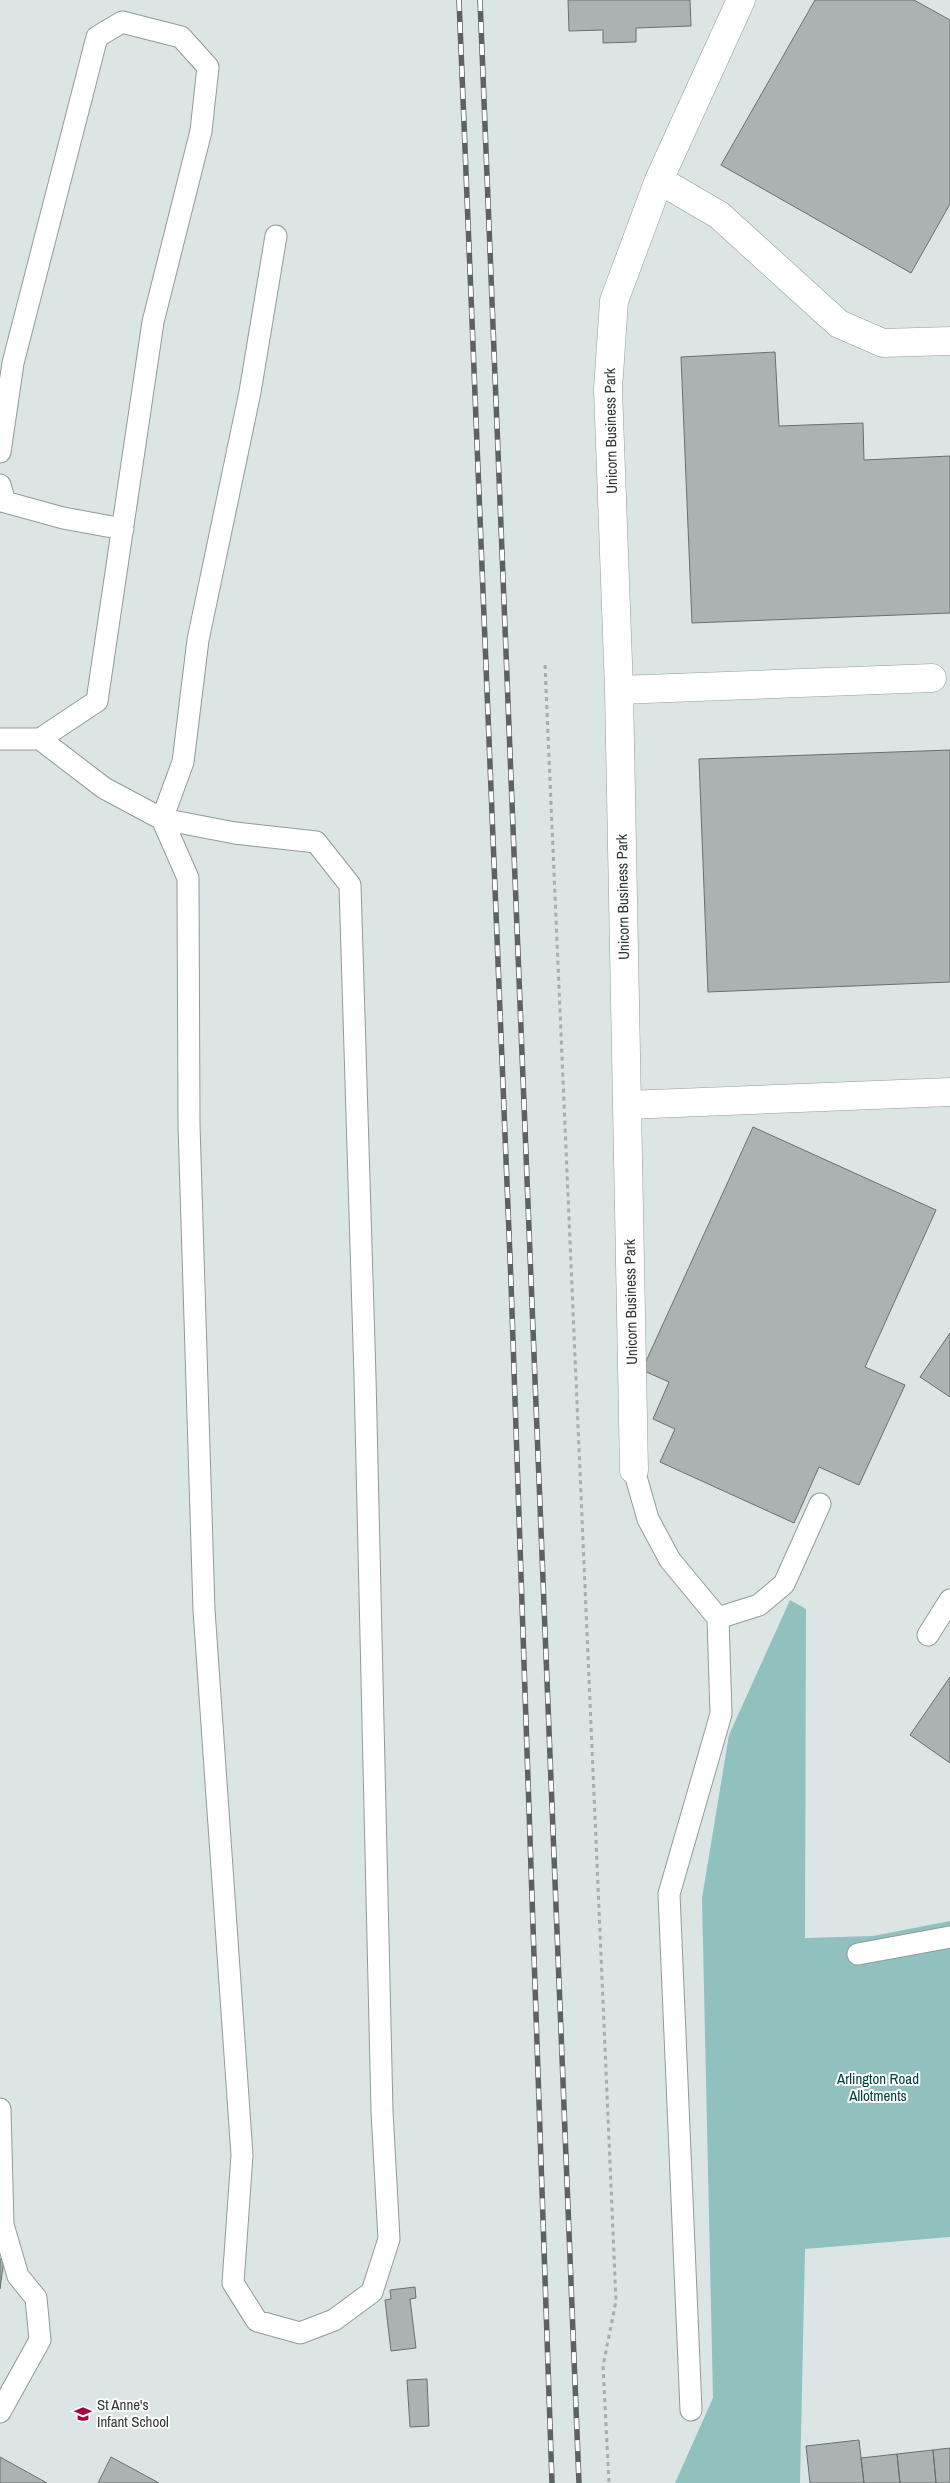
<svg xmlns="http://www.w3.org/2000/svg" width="950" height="2483" viewBox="0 0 950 2483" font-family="'Archivo Narrow',sans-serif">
<rect width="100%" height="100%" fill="#dbe5e4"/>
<path fill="#90c1be" d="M790 1600 806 1609 805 1938 873 1936 950 1921V2237L805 2249 800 2483H675L713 2398 702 1898 729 1735Z"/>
<path fill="#aab3b2" stroke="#687070" d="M568 0H690L691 26 636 28V42L603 43V30L569 31Z
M815 0H914L950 20V204L911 273 721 165Z
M775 352 779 426 863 423 864 460 950 456V613L692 623 681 357Z
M950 750V982L708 992 699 759Z
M753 1127 936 1210 865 1367 905 1385 859 1485 819 1467 794 1523 660 1462 675 1429 653 1419 669 1382 642 1370Z
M950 1333V1397L920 1377Z
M950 1677V1763L910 1735Z
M0 2259H4L0 2289Z
M415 2287 416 2298 410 2299 416 2348 391 2351 385 2300 391 2299 390 2290Z
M427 2379 429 2426 410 2427 407 2380Z
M859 2440 864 2483H810L806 2446Z
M950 2448V2483H936L933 2450Z
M933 2450 936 2483H900L897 2454Z
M897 2454 900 2483H864L861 2458Z
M0 2457 47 2483H0Z
M111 2457 159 2483H98Z"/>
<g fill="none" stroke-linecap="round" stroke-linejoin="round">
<g stroke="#929b9a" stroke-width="23">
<path id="service" d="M0 452 13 363 97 37 122 22 181 37 208 67 201 131 153 322 97 701 40 739H0
M0 485 5 502 63 518 123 529
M40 739 104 788 162 819 235 833 316 842 350 885 365 1377 382 2111 389 2239 372 2292 334 2320 300 2333 257 2321 233 2283 242 2155 204 1610 189 1125 188 878 162 819 183 762 198 640 250 392 276 236
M634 1470 648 1519 670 1560 718 1618
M928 1635 950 1600
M858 1954 950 1937
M0 2109 3 2225 18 2276 36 2298 40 2340 0 2412
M691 2410 669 1894 721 1714 718 1618 759 1605 784 1584 820 1504"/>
</g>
<g stroke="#929b9a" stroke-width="29">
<path id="minor" d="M659 180 719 215 839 324 883 343 950 341
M619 690 932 678
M627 1105 950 1092
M634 1470 619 690 608 389 614 301 659 180 741 0"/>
</g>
<path stroke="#a6aead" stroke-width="3" stroke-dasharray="4 4" stroke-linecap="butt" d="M545 665 616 2301 603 2366 609 2483"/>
<use href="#service" stroke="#fff" stroke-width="21"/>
<use href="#minor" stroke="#fff" stroke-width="28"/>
<g stroke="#5c6261" stroke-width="5.5">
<path id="rail" d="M459 0 511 1282 552 2483
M480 0 579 2483"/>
</g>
<use href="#rail" stroke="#fff" stroke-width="4" stroke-dasharray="11" stroke-linecap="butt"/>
</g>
<defs>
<g id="school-bare" transform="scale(1.35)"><path d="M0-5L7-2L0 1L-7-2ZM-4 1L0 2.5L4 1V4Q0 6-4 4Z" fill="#a2043c" stroke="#fff" stroke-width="2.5" paint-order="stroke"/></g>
</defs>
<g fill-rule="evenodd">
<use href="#school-bare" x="83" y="2414"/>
</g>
<g text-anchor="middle" stroke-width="4" stroke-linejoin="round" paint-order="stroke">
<g font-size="15" fill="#343838" stroke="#fff">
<text transform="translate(611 431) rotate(-91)" y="5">Unicorn Business Park</text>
<text transform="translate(623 897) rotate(-91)" y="5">Unicorn Business Park</text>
<text transform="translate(631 1302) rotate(-91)" y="5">Unicorn Business Park</text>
</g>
<g font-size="15" fill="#014240" stroke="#fff">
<text x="878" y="2084">Arlington Road<tspan x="878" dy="17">Allotments</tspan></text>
</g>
<g font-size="15" fill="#343838" stroke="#fff" text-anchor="start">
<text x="97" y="2410">St Anne's<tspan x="97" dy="17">Infant School</tspan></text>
</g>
</g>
</svg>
